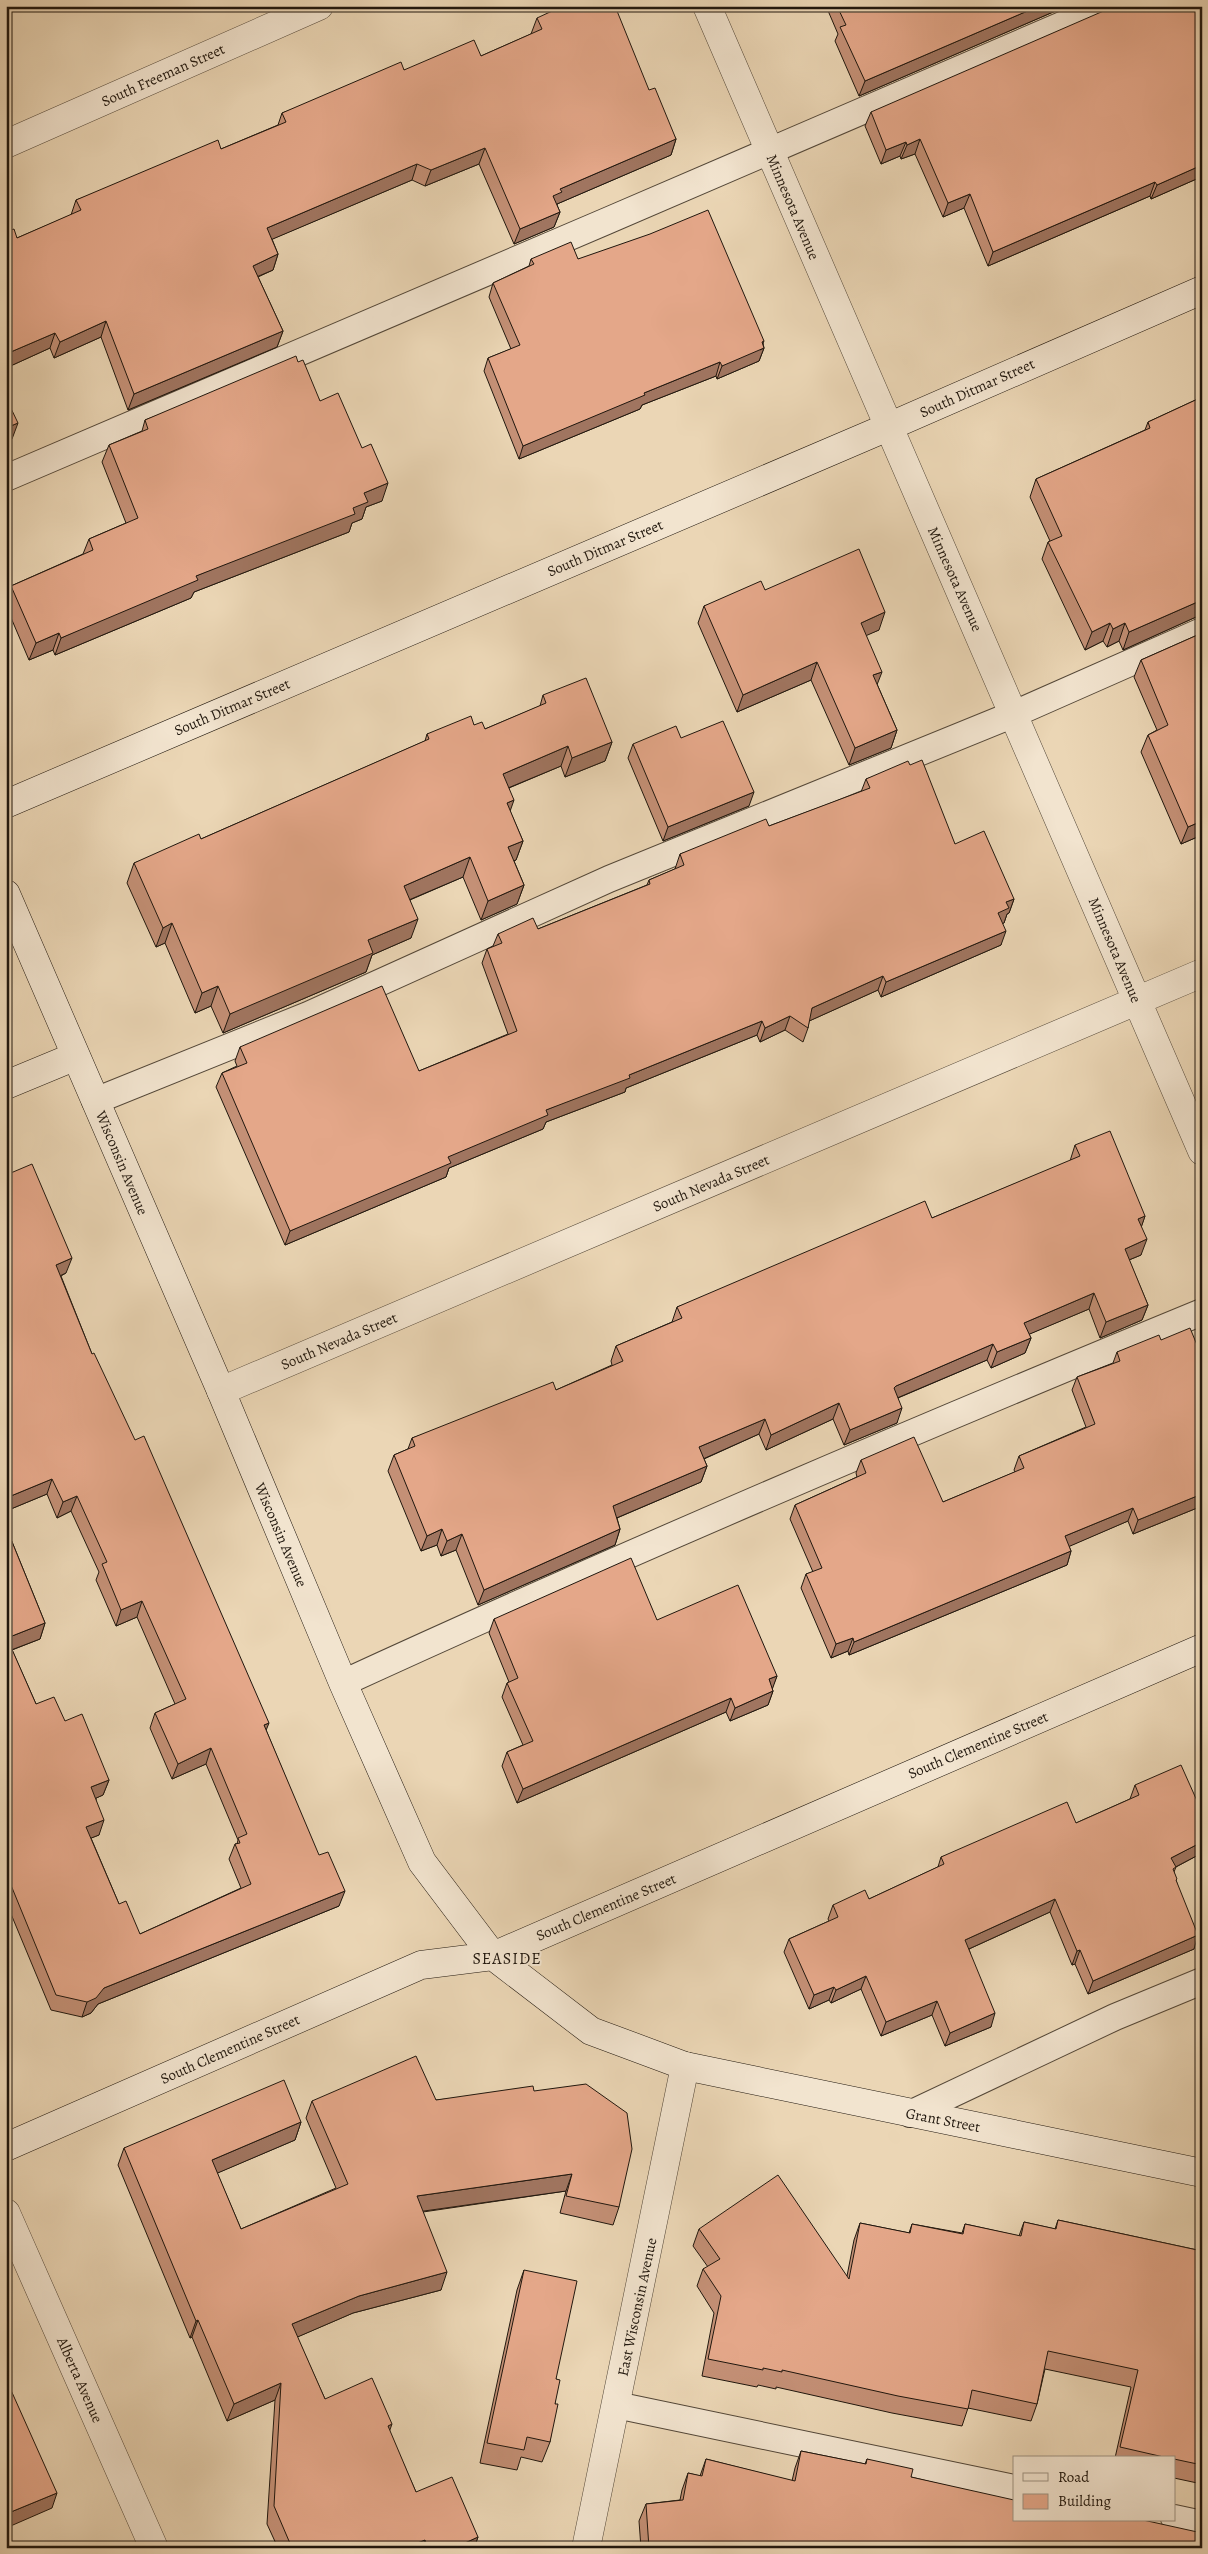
<svg xmlns="http://www.w3.org/2000/svg" width="1208" height="2554" viewBox="0 0 1208 2554" font-family="Alegreya,serif">
<rect width="100%" height="100%" fill="#ebd6b5"/>
<filter id="stains"><feTurbulence type="fractalNoise" baseFrequency=".004" numOctaves="4"/><feColorMatrix values="0 0 0 0 .2 0 0 0 0 .09 0 0 0 0 .02 0 0 0 .5 -.17"/></filter>
<radialGradient id="worn" r=".72"><stop offset=".6" stop-color="#630" stop-opacity="0"/><stop offset="1" stop-color="#630" stop-opacity=".3"/></radialGradient>
<g fill="none" stroke-linecap="round" stroke-linejoin="round">
<g stroke="#534738" stroke-width="28">
<path id="lane" d="M6 478C374 323 739 163 1106 6
M95 1101 308 1015 609 879 1014 714 1202 631
M343 1683C626 1553 913 1431 1202 1312
M910 2114 1115 2017 1202 1981
M616 2405 1014 2488
M1174 2518 1202 2524"/>
</g>
<g stroke="#534738" stroke-width="29">
<path id="street" d="M707 6 1202 1151
M6 144 319 6
M221 1391 1202 973
M6 2213 154 2548
M586 2548 685 2066"/>
</g>
<g stroke="#20170e" stroke-width="29">
<path id="secondary" d="M6 804 888 427 1202 290
M6 894 221 1391 343 1683 422 1862 493 1956 591 2031 685 2066 1202 2173
M6 1085 76 1056
M6 2147 421 1965 493 1956 1202 1648"/>
</g>
<use href="#lane" stroke="#f2e4cf" stroke-width="26"/>
<use href="#street" stroke="#f2e4cf" stroke-width="28"/>
<use href="#secondary" stroke="#f2e4cf" stroke-width="28"/>
</g>
<path fill="#c49076" stroke="#20170e" d="M826 6H1067L859 96 835 41 838 34Z
M537 18 649 90 676 139 671 155 557 204V205L560 212 554 227 514 244 479 164 425 186 412 180 272 239 278 254 273 270 258 277 283 331 277 347 128 410 101 337 54 358 50 348 6 368V232L17 238 71 215 76 200 221 149 278 125 282 113 404 70 481 56 531 34Z
M871 112 1201 177 1151 199 1150 196 988 266 964 208 943 217 915 154 901 159 900 156 881 164 865 126Z
M531 259H578L763 343 764 348 759 361 717 379 716 376 642 405 640 409 519 459 484 371 488 358 511 349 489 297 493 283 529 266Z
M298 362 320 401 382 501 366 507 362 519 352 523 349 532 194 592 191 598 55 655 53 650 29 660 6 606V599L11 586 83 554 89 539 126 523 102 462 109 445 142 431 145 420Z
M1202 397 1196 617 1123 650 1119 641 1107 647 1103 641 1085 650 1042 559 1048 542 1050 541 1030 497 1036 479 1145 430 1148 422Z
M765 590 879 630 866 635 877 684 897 730 891 748 849 765 811 680 737 712 698 623 704 606Z
M1202 633V835L1181 844 1141 752 1148 735 1157 730 1134 677 1141 660Z
M543 695 612 742 605 761 565 777 561 766 509 788 510 811 523 841 516 860 514 861 524 885 517 904 481 920 463 877 410 900 411 938 372 955 366 972 223 1033 211 1006 195 1013 165 943 156 947 127 883 134 863 201 839 425 741 427 734 474 725 485 729 540 706Z
M633 744 749 806 663 841 628 758Z
M910 765 955 844 1014 899 1009 913 1007 914 1004 923H1002L1001 945 881 997 878 990 809 1021 808 1028 803 1042 785 1030 760 1042 757 1035 626 1088 625 1092 546 1122 543 1129 449 1168 446 1177 285 1245 216 1087 222 1073 237 1066 235 1061 240 1047 419 1071 508 1034 482 963 487 949 493 946 498 934 538 929 647 885 649 880 675 869 680 854 769 826 861 792 866 779Z
M1075 1145 1145 1216 1141 1227V1255L1129 1260 1148 1305 1142 1320 1100 1338 1089 1309 1029 1334 1031 1338 1025 1353 991 1368 987 1360 898 1398 897 1423 844 1445 833 1419 766 1450 759 1434 704 1459 707 1466 701 1482 617 1518 620 1529 615 1545 478 1605 456 1550 441 1556 437 1545 421 1551 388 1471 394 1455 408 1449 412 1438 556 1390 612 1365 611 1361 616 1346 672 1322 677 1307 932 1218 1070 1161Z
M6 1175 66 1273 61 1276 92 1354 266 1730 339 1906 98 2004 91 2013 82 2017 51 2010 6 1902V1527L45 1623 40 1639 12 1650 36 1704 65 1721 109 1780 103 1795 96 1798 99 1835 91 1838 119 1904 140 1934 241 1888 229 1859 235 1844H237L238 1840 206 1764 172 1779 150 1728 155 1713 175 1704 137 1617 116 1626 96 1580 99 1572 71 1511 57 1518 47 1494 6 1511Z
M1161 1340 1202 1357V1506L1133 1534 1128 1521 1069 1546 1071 1551 1067 1565 849 1655 848 1651 831 1658 801 1588 806 1574 813 1572 790 1519 795 1505 857 1477 856 1473 861 1460 943 1502 1015 1472 1014 1470 1019 1456 1086 1427 1072 1390 1077 1377 1113 1363 1117 1352Z
M494 1619 657 1620 777 1676 772 1688 773 1691 768 1705 730 1721 726 1712 517 1803 502 1766 507 1752 523 1745 502 1697 507 1683 509 1682 489 1633Z
M1135 1785 1202 1853 1176 1867 1174 1872 1194 1949 1088 1994 1075 1964 1072 1965 1050 1912 969 1949 991 2027 945 2046 932 2015 881 2036 861 1989 831 2003 829 2000 809 2009 784 1952 789 1939 829 1921 828 1919 833 1905 869 1899 938 1867 941 1857 1076 1823 1130 1799Z
M534 2091 619 2207 613 2225 560 2213 566 2191 423 2212 441 2290 353 2313 297 2337 325 2399 389 2431 416 2492 478 2537 474 2548H278L267 2524 275 2400 227 2421 192 2337 190 2338 118 2165 124 2148 301 2122 295 2140 217 2173 241 2229 336 2188 306 2118 312 2101 436 2100Z
M1058 2220 1202 2251V2484L1174 2478V2458H1115L1131 2387 1045 2369 1037 2404 1031 2421 968 2408 962 2426 892 2413 776 2387V2389L758 2385 757 2387 702 2376 714 2313 697 2286 703 2269 708 2267 693 2246 699 2229 847 2276 854 2240 860 2223 909 2233 912 2224 962 2233 965 2224 1019 2236 1024 2222 1055 2229Z
M524 2270 556 2379 555 2404 550 2442 542 2462 521 2457 517 2470 480 2463 517 2290Z
M801 2451 865 2464 867 2459 911 2477 1202 2548H641L639 2521 646 2504 680 2500 682 2490 688 2473 700 2476 706 2459 792 2481 795 2468Z"/>
<path fill="#a07560" stroke="#20170e" d="M1039 6H1067L859 96 865 81Z
M676 139 671 155 557 204 556 208 553 196 560 189Z
M920 139 915 154 901 159 907 145Z
M906 142 900 156 881 164 886 150Z
M485 148 479 164 425 186 431 170Z
M417 164 412 180 261 244 267 228Z
M1202 165 1201 177 1151 199 1157 185Z
M1155 182 1150 196 988 266 993 252Z
M970 194 964 208 943 217 948 203Z
M560 212 554 227 514 244 520 229Z
M278 254 273 270 247 281 253 266Z
M106 321 101 337 54 358 60 342Z
M283 331 277 347 128 410 134 394Z
M55 333 50 348 6 368V354Z
M764 341 760 350 764 348 759 361 717 379 722 366Z
M720 362 716 376 642 405 640 409 519 459 523 446 644 393Z
M18 423 12 439 6 442V428Z
M388 483 382 501 366 507 362 519 352 523 349 532 194 592 191 598 55 655 61 638 196 576 353 508 364 493Z
M1202 600V618L1196 617 1123 650 1129 632Z
M885 612 879 630 854 641 861 623Z
M1110 623 1103 641 1085 650 1092 632Z
M1125 623 1119 641 1107 647 1113 629Z
M59 633 53 650 29 660 36 643Z
M817 662 811 680 737 712 743 695Z
M882 672 875 690 873 675Z
M897 730 891 748 849 765 855 748Z
M612 742 605 761 565 777 572 758Z
M568 746 561 766 496 793 503 774Z
M754 792 749 806 663 841 668 827Z
M514 800 507 820V803Z
M1202 821V835L1181 844 1188 827Z
M523 841 516 860 501 866 508 847Z
M470 857 463 877 397 905 404 886Z
M524 885 517 904 481 920 488 901Z
M1014 899 1009 913 1007 914 1004 923 993 927 998 913 1006 902Z
M418 919 411 938 372 955 366 972 223 1033 230 1014 368 940Z
M172 923 165 943 156 947 163 928Z
M1006 931 1001 945 881 997 886 982Z
M883 976 878 990 807 1022 812 1008Z
M218 986 211 1006 195 1013 202 993Z
M790 1016 785 1030 760 1042 765 1028Z
M762 1021 757 1035 626 1088 625 1092 546 1122 543 1129 449 1168 446 1177 285 1245 290 1231 546 1110 629 1075Z
M1145 1216 1140 1231 1138 1219Z
M1147 1239 1141 1255 1119 1264 1125 1249Z
M72 1258 66 1273 51 1280 56 1265Z
M1094 1293 1089 1309 1018 1339 1024 1323Z
M1148 1305 1142 1320 1100 1338 1106 1322Z
M1031 1338 1025 1353 991 1368 997 1352Z
M993 1344 987 1360 890 1401 894 1388 896 1386Z
M839 1403 833 1419 766 1450 771 1435Z
M902 1408 897 1423 844 1445 850 1430Z
M765 1419 759 1434 694 1463 699 1447Z
M707 1466 701 1482 607 1522 613 1506Z
M52 1479 47 1494 6 1511V1498Z
M1202 1494V1506L1133 1534 1138 1520Z
M77 1496 71 1511 57 1518 63 1502Z
M1133 1508 1128 1521 1061 1550 1065 1536Z
M442 1529 437 1545 421 1551 427 1536Z
M620 1529 615 1545 478 1605 484 1590Z
M462 1534 456 1550 441 1556 447 1541Z
M1071 1551 1067 1565 849 1655 854 1642Z
M142 1601 137 1617 116 1626 121 1610Z
M45 1623 40 1639 6 1652 7 1638Z
M853 1638 848 1651 831 1658 836 1644Z
M777 1676 772 1690 769 1679Z
M773 1691 768 1705 730 1721 735 1708Z
M731 1698 726 1712 517 1803 523 1789Z
M269 1723 263 1738 264 1725Z
M211 1748 206 1764 172 1779 178 1764Z
M109 1780 103 1795 85 1803 91 1787Z
M104 1820 99 1835 81 1842 86 1827Z
M1202 1842V1853L1166 1872 1171 1858Z
M345 1891 339 1906 98 2004 91 2013 82 2017 87 2002 104 1988Z
M1055 1899 1050 1912 960 1953 965 1940Z
M1198 1935 1194 1949 1088 1994 1093 1981Z
M1080 1950 1075 1964 1072 1965 1077 1951Z
M866 1976 861 1989 831 2003 836 1990Z
M834 1987 829 2000 809 2009 814 1995Z
M937 2001 932 2015 881 2036 886 2022Z
M995 2013 991 2027 945 2046 950 2033Z
M301 2122 295 2140 206 2178 212 2160Z
M572 2174 566 2191 410 2213 417 2196Z
M447 2272 441 2290 353 2313 286 2342 292 2324 359 2296Z
M198 2320 192 2337 190 2338 196 2321Z
M281 2383 275 2400 227 2421 234 2404Z
M392 2424 386 2441 388 2426Z
M57 2493 52 2508 6 2528V2514Z
M478 2537 474 2548H454Z
M425 2540 422 2548H405Z"/>
<path fill="#e4a789" stroke="#20170e" d="M563 6H583V7L585 6H615L649 90 655 88 676 139 560 189 562 192 553 196 560 212 520 229 485 148 431 170 417 164 267 228 278 254 253 266 283 331 134 394 106 321 60 342 55 333 6 354V232L14 229 17 238 81 210 76 200 218 140 221 149 286 122 282 113 401 62 404 70 474 40 481 56 542 29 537 18Z
M837 6H1039L865 81 840 27 846 25Z
M1115 6H1202V165L1157 185 1155 182 993 252 970 194 948 203 920 139 907 145 906 142 886 150 871 112Z
M708 210 764 341 762 342 764 348 722 366 720 362 644 393 645 395 523 446 488 358 520 345 493 283 534 264 531 259 571 242 578 259 650 234Z
M296 356 298 362 303 360 320 401 338 393 362 448 371 444 388 483 364 493 368 502 353 508 355 514 196 576 198 580 61 638 59 633 36 643 11 586 93 550 89 539 138 518 109 445 148 429 145 420Z
M1202 397V600L1129 632 1125 623 1113 629 1110 623 1092 632 1048 542 1062 536 1036 479 1150 428 1148 422Z
M6 398 18 423 6 428Z
M859 549 885 612 861 623 882 672 873 675 897 730 855 748 817 662 743 695 704 606 761 581 765 590Z
M1202 633V821L1188 827 1148 735 1168 725 1141 660Z
M586 678 612 742 572 758 568 746 503 774 514 800 507 803 523 841 508 847 524 885 488 901 470 857 404 886 418 919 368 940 373 953 230 1014 218 986 202 993 172 923 163 928 134 863 199 834 201 839 429 739 427 734 471 716 474 725 482 722 485 729 546 703 543 695Z
M723 721 754 792 668 827 633 744 676 726 681 738Z
M922 760 955 844 984 831 1014 899 1006 902 1009 908 998 913 1006 931 886 982 883 976 812 1008 808 1028 790 1016 765 1028 762 1021 629 1075 630 1078 546 1110 548 1115 448 1157 451 1163 290 1231 222 1073 247 1063 240 1047 382 986 419 1071 517 1031 487 949 502 943 498 934 533 918 538 929 650 884 649 880 684 865 680 854 766 819 769 826 870 788 866 779 908 761 910 765Z
M1110 1131 1145 1216 1138 1219 1147 1239 1125 1249 1148 1305 1106 1322 1094 1293 1024 1323 1031 1338 997 1352 993 1344 896 1386 894 1388 902 1408 850 1430 839 1403 771 1435 765 1419 699 1447 707 1466 613 1506 620 1529 484 1590 462 1534 447 1541 442 1529 427 1536 394 1455 415 1446 412 1438 553 1382 556 1390 623 1361 616 1346 682 1318 677 1307 925 1201 932 1218 1080 1156 1075 1145Z
M32 1164 72 1258 56 1265 92 1354 94 1353 135 1440 144 1436 269 1723 264 1725 319 1855 328 1852 345 1891 104 1988 96 1998 87 2002 56 1995 6 1873V1527L45 1623 7 1638 36 1704 54 1697 65 1721 82 1714 109 1780 91 1787 104 1820 86 1827 119 1904 126 1901 140 1934 251 1884 235 1844 240 1843 238 1838 247 1834 211 1748 178 1764 155 1713 186 1699 142 1601 121 1610 102 1564 107 1562 77 1496 63 1502 52 1479 6 1498V1175Z
M1190 1328 1202 1357V1494L1138 1520 1133 1508 1065 1536 1071 1551 854 1642 853 1638 836 1644 806 1574 822 1568 795 1505 866 1473 861 1460 914 1437 943 1502 1024 1468 1019 1456 1095 1424 1077 1377 1120 1361 1117 1352 1159 1335 1161 1340Z
M631 1558 657 1620 738 1585 777 1676 769 1679 773 1691 735 1708 731 1698 523 1789 507 1752 533 1741 507 1683 518 1678 494 1619Z
M1181 1765 1202 1812V1842L1171 1858 1176 1867 1173 1869 1177 1879 1176 1880 1198 1935 1093 1981 1080 1950 1077 1951 1055 1899 965 1940 995 2013 950 2033 937 2001 886 2022 866 1976 836 1990 834 1987 814 1995 789 1939 838 1917 833 1905 865 1890 869 1899 944 1864 941 1857 1067 1802 1076 1823 1139 1795 1135 1785Z
M416 2056 436 2100 533 2086 534 2091 586 2084 627 2113 632 2149 619 2207 566 2196 572 2174 417 2196 447 2272 359 2296 292 2324 325 2399 372 2378 392 2424 388 2426 416 2492 452 2477 478 2537 454 2548H428L425 2540 405 2548H292L274 2506 281 2383 234 2404 198 2320 196 2321 124 2148 284 2080 301 2122 212 2160 241 2229 348 2184 312 2101Z
M778 2175 849 2279 860 2223 910 2233 912 2224 963 2234 965 2224 1021 2236 1024 2222 1056 2229 1058 2220 1202 2251V2465L1174 2459V2458H1168L1120 2447 1138 2370 1048 2351 1037 2404 972 2390 968 2409 898 2396 782 2370V2372L763 2368V2370L708 2359 721 2296 703 2269 720 2259 699 2229Z
M524 2270 577 2281 556 2379 560 2380 555 2404H558L550 2442 527 2437 524 2450 487 2443Z
M6 2379 57 2493 6 2514Z
M801 2451 866 2464 867 2459 913 2469 911 2477 1014 2500V2520H1143L1202 2533V2548H649L646 2504 683 2500 688 2473 702 2476 706 2459 795 2481Z"/>
<g text-anchor="middle" stroke-width="4" stroke-linejoin="round" paint-order="stroke">
<g font-size="15" fill="#20170e" stroke="#f2e4cf">
<text transform="translate(163 75) rotate(-24)" y="5">South Freeman Street</text>
<text transform="translate(793 207) rotate(67)" y="5">Minnesota Avenue</text>
<text transform="translate(977 388) rotate(-24)" y="5">South Ditmar Street</text>
<text transform="translate(605 548) rotate(-23)" y="5">South Ditmar Street</text>
<text transform="translate(955 579) rotate(66)" y="5">Minnesota Avenue</text>
<text transform="translate(232 707) rotate(-23)" y="5">South Ditmar Street</text>
<text transform="translate(1115 950) rotate(67)" y="5">Minnesota Avenue</text>
<text transform="translate(122 1163) rotate(67)" y="5">Wisconsin Avenue</text>
<text transform="translate(711 1183) rotate(-23)" y="5">South Nevada Street</text>
<text transform="translate(339 1341) rotate(-23)" y="5">South Nevada Street</text>
<text transform="translate(281 1535) rotate(67)" y="5">Wisconsin Avenue</text>
<text transform="translate(978 1745) rotate(-23)" y="5">South Clementine Street</text>
<text transform="translate(606 1907) rotate(-23)" y="5">South Clementine Street</text>
<text transform="translate(230 2049) rotate(-24)" y="5">South Clementine Street</text>
<text transform="translate(943 2120) rotate(11)" y="5">Grant Street</text>
<text transform="translate(637 2307) rotate(-78)" y="5">East Wisconsin Avenue</text>
<text transform="translate(80 2380) rotate(66)" y="5">Alberta Avenue</text>
</g>
<g font-size="16" letter-spacing="1" fill="#20170e" stroke="#f2e4cf">
<text x="507" y="1964">SEASIDE</text>
</g>
</g>
<rect width="1208" height="2554" fill="none" stroke="#ebd6b5" stroke-width="25"/>
<rect x="8" y="8" width="1193" height="2539" fill="none" stroke="#20170e" stroke-width="2.5"/>
<rect x="12" y="12" width="1183" height="2529" fill="none" stroke="#20170e"/>
<rect x="1013" y="2456" width="162" height="65" fill="#f2e4cf" stroke="#9e9282"/>
<rect x="1023" y="2473" width="25" height="8" fill="#f2e4cf" stroke="#9e9282"/>
<text x="1058" y="2482" font-size="15" fill="#20170e">Road</text>
<rect x="1023" y="2494" width="25" height="15" fill="#e4a789" stroke="#9e9282"/>
<text x="1058" y="2506" font-size="15" fill="#20170e">Building</text>
<rect width="100%" height="100%" filter="url(#stains)"/>
<rect width="100%" height="100%" fill="url(#worn)"/>
</svg>
